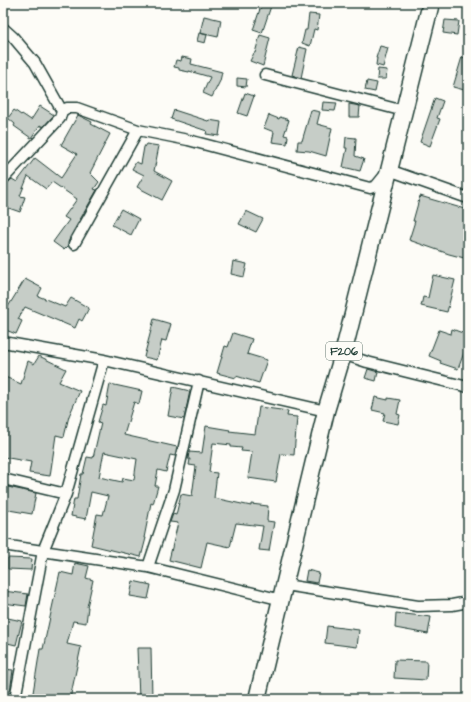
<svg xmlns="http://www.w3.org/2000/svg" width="471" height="702" viewBox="0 0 471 702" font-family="'Architects Daughter',sans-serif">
<rect width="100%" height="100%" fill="#fdfcf7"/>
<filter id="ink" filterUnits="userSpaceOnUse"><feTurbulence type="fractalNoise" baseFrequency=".025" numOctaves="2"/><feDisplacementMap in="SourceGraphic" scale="8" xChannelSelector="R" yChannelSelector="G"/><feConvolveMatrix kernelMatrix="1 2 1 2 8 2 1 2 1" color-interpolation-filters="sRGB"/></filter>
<g filter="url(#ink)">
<path fill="#c6cdc7" stroke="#1f3d34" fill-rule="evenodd" d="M262 3H272L262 33 253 30Z
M309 14 319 15 317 30 314 29 310 46 302 43 305 30H307Z
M204 16 221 20 218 37 200 33Z
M445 20 459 21 457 35 443 33Z
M199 33 207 35 205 43 197 41Z
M260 35 270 38 263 66 250 61 254 53H255Z
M380 46 388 48 383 67 376 65 377 58H376Z
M299 47 307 49 301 78 292 75Z
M182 57 192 59 191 64 222 72 220 81 212 97 203 93 210 77 189 71V72L179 70V68L174 67 176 60 181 61Z
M462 57 468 59V91L453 87Z
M378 69 387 70 386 79H377Z
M237 78 247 79 246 87 237 86Z
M367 81 377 83 375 92 365 90Z
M245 93 254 96 247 116 238 113Z
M435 98 443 101 437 118 440 119 430 146 420 142Z
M323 102 337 103 335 111 322 110Z
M349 104 360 106 359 117H349Z
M40 106 54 115 43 127 40 125 31 138 14 126 15 124 8 118 14 110 21 115 22 114 31 120Z
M174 110 208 121 209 120 221 122 219 136 206 134 207 131 171 119Z
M311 110 320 112 317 124 332 128 326 156 309 151 297 150 298 141H302Z
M78 115 92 122 91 124 110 134 90 173 99 182 94 189 97 190 70 237 68 246 64 250 53 242 69 220 64 217 77 199 52 182 46 189 28 176 20 196 25 197 20 212 3 206V192L6 184 12 179 17 182 35 158 61 178 77 154 61 145Z
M269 115 279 119 280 117 289 120 284 135 288 136 287 144 272 142 274 132 264 128Z
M346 137 356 138 355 156 364 159 360 171 343 167 347 148H345Z
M146 144 159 146 154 171 172 181 162 200 137 187 144 175 132 169 136 162 141 164 144 147Z
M420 196 468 210V259L449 254 409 240 415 221H413Z
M121 209 139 219 131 235 112 225Z
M246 211 263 219 256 232 239 224Z
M233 261 247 264 244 277 231 274Z
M433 275 455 280 447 312 421 306 423 297 428 298Z
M25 279 42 288 38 296 65 307 71 298 89 308 82 321 79 319 75 328 25 307 18 319 22 321 16 334 3 329V315Z
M154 319 171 324 166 341 162 340 157 360 144 357Z
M452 329 468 335V342L458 369 440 363 441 361 429 356 439 330 451 334Z
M233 333 252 339 247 354 267 360 259 383 236 376V378L217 373 225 346 228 347Z
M39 356 66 369 59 382 80 391 69 416 64 437 56 435 50 476 29 473 31 462 3 457V376L21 384 28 361 34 364Z
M368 369 378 372 376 381 365 378Z
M110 384 142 391 139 404 134 402 124 435 177 447 175 456 170 455 166 472 158 470 155 486H158L153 504 151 503 144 538H146L141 557 91 545 97 514 103 515 108 496 91 492 86 519 71 516 74 499H77L81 474H83L87 457 93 458 101 423 98 422 103 405 106 406ZM104 452 137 459 134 480 123 478 122 482 99 477Z
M173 387 190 391 184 419 168 416Z
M375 397 388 400V398L400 400 397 414 400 415 398 424 383 421 385 413 372 410Z
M259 407 288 411 287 416 297 417 294 455 281 454 276 482 248 478 252 452 241 451 242 448 231 447V445L213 443 209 472 217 473 214 498 251 506V504L268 506 267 521 274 522 269 551 259 550 263 526 236 523 230 547 207 542 201 568 169 560 178 523 170 522 173 514 176 515 181 494 192 496 196 466 189 465 190 459H188L189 452 202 453 206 426 230 430 229 431 255 434Z
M3 486 36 493 32 514 3 509Z
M8 558 32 559 31 570 8 569Z
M75 563 89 566 86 578 93 580 87 607H88L86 623 73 621 67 644 81 647 70 699H32L40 649H43L60 572 73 575Z
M307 570 319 573 317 583 305 581Z
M133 581 151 585 148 599 130 596Z
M3 591 28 594 26 606 3 603Z
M396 613 431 617 428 634 395 628Z
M3 617 22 621 16 645 3 642Z
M327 626 359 630 357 647 325 643Z
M137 648H151L152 699H139Z
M395 660 427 661 426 680 394 678Z
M3 669 13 670 9 699H3Z"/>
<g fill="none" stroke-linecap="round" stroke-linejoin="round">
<g stroke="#1f3d34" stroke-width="13">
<path id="minor" d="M3 28 13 37 35 63 62 111
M265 75 404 111
M3 179 60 118 62 111 67 108H77L138 130 188 140 370 188 376 186 389 170 468 198
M74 244 138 130
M3 342 104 360 326 411
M343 354 367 362 468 387
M3 479 66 494
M3 545 148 567 282 600
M148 567 174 490 199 381
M285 585 418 606 452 605 468 602
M15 699 43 551 66 494 104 360"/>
</g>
<g stroke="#1f3d34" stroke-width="19">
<path id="primary" d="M257 699 326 411 343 354 431 3"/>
</g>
<use href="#minor" stroke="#fdfcf7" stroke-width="10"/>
<use href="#primary" stroke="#fdfcf7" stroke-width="16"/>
</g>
</g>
<g text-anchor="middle" stroke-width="4" stroke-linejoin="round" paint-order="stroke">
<rect fill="#fdfcf7" stroke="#62766e" stroke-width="1" x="326" y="342" width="36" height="18" rx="3"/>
<g font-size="11" font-weight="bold" fill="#1f3d34">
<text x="344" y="355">F206</text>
</g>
</g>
<rect width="471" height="702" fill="none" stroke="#fdfcf7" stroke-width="16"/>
<rect x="8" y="8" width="455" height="686" fill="none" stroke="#1f3d34" stroke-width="1.5" filter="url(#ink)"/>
</svg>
